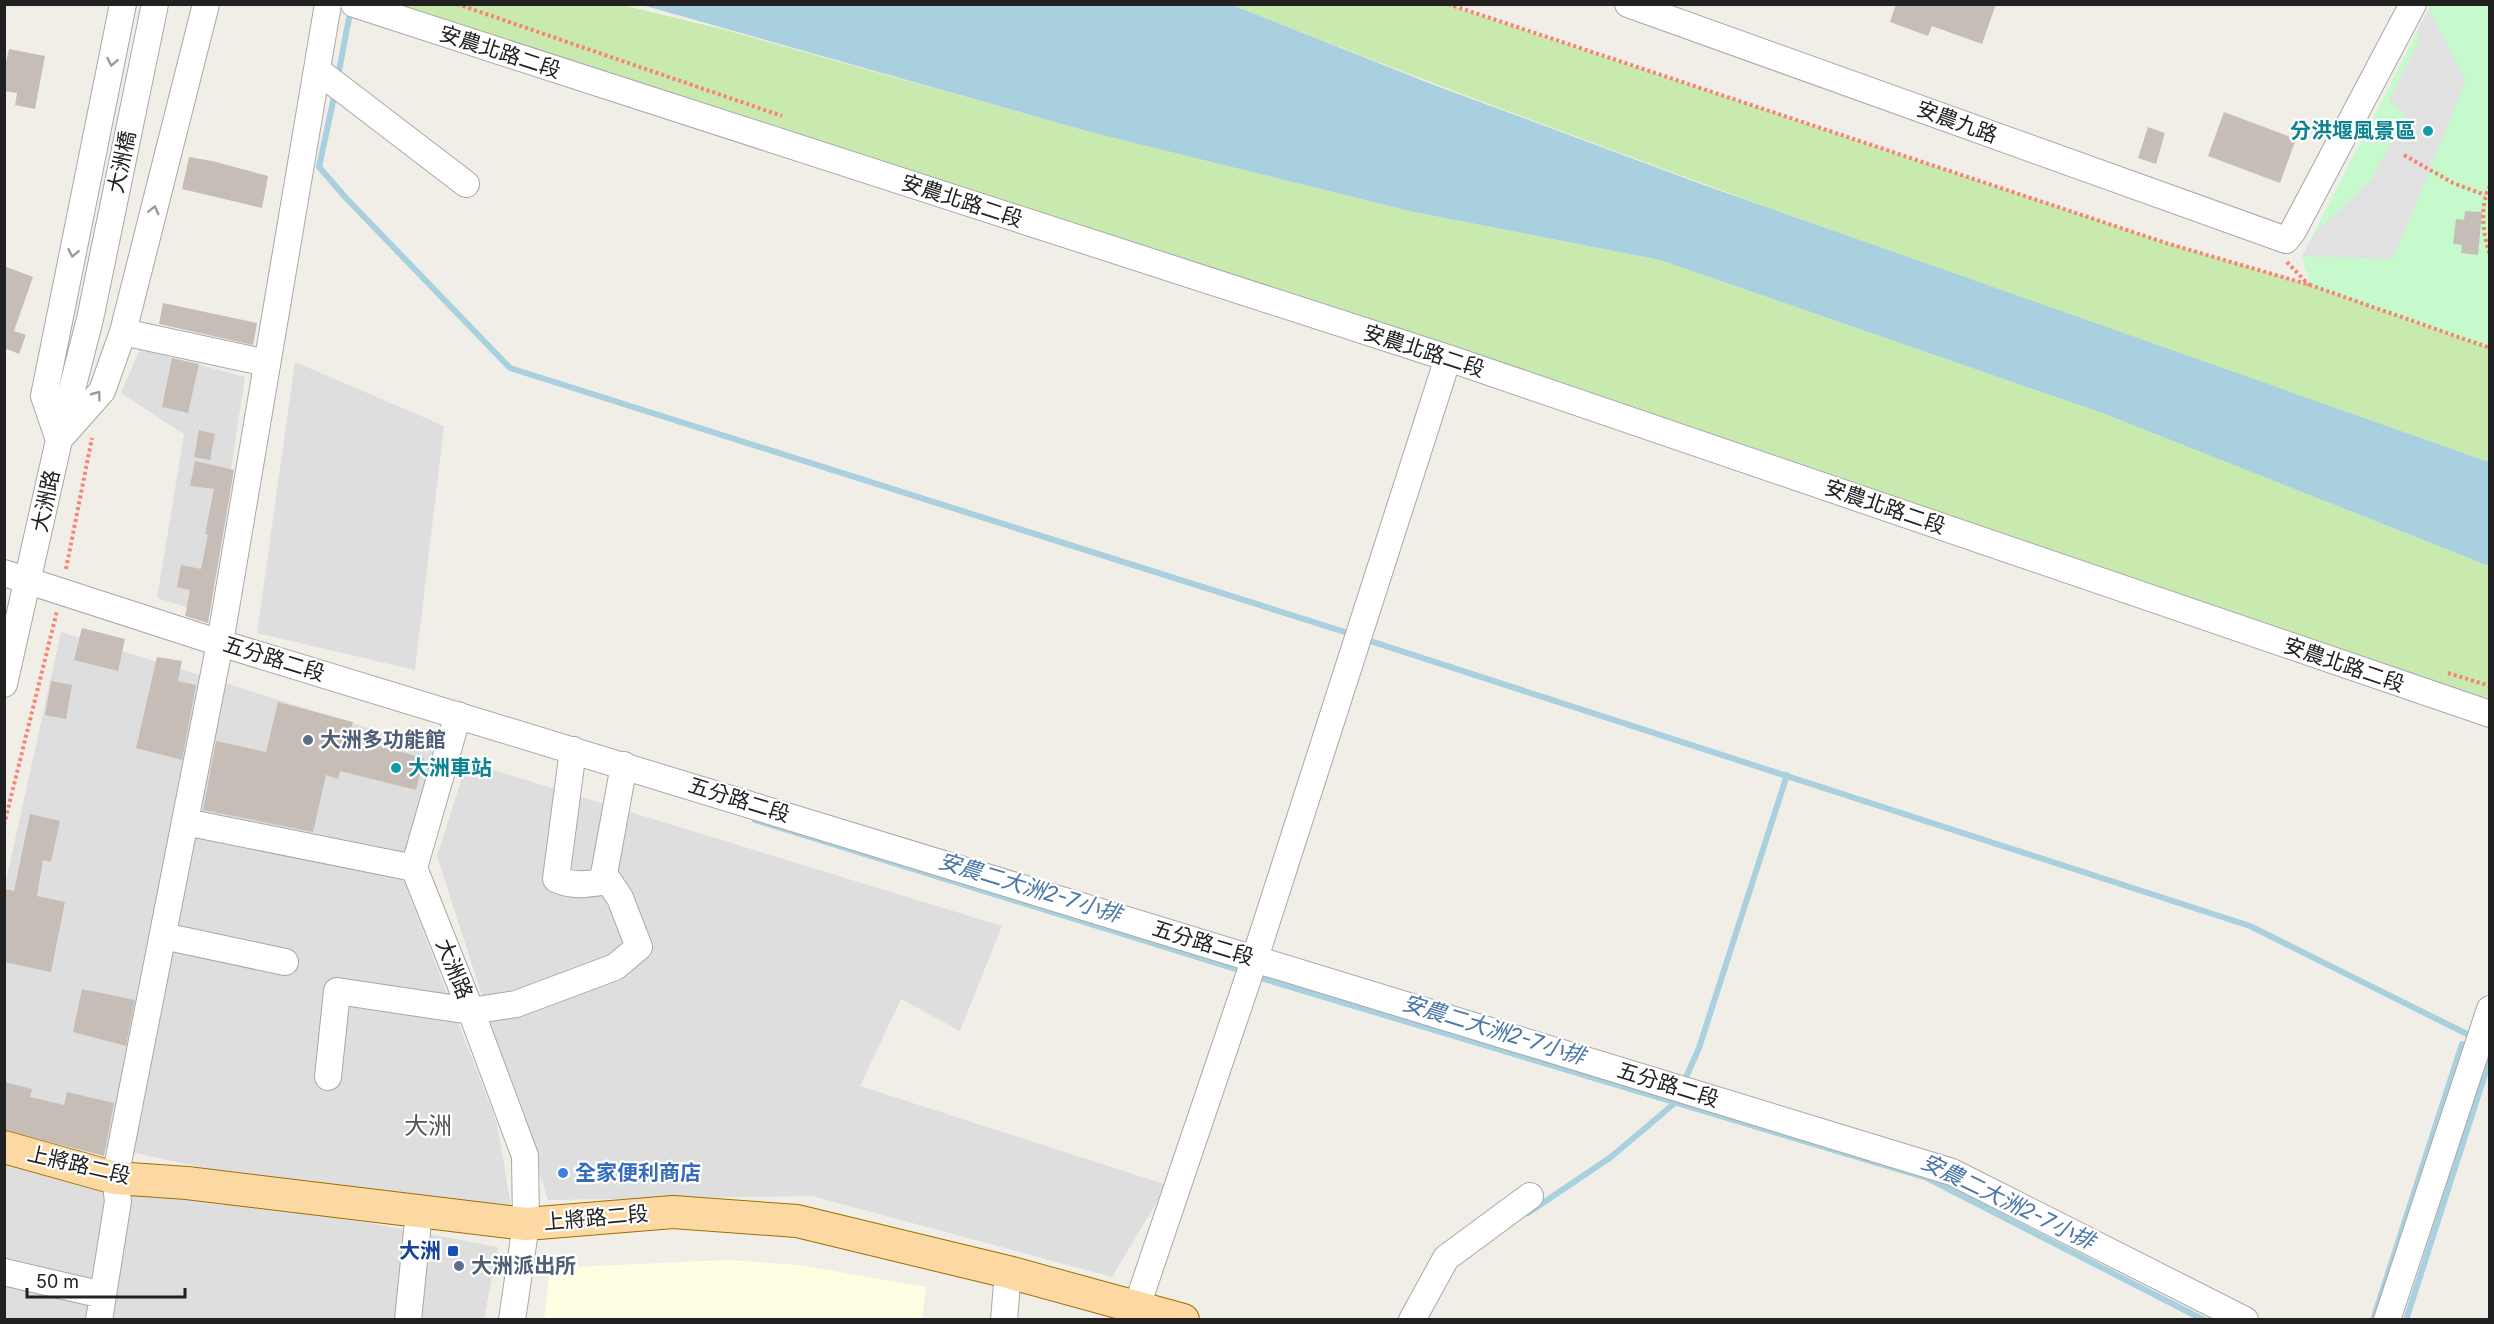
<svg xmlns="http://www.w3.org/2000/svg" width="2494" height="1324" viewBox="0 0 2494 1324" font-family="Inter,'Noto Sans TC',sans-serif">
<rect width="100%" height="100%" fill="#f1eee7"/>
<path fill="#dfdede" d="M140 349 245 377 209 614 157 598 184 434 121 393Z
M295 362 444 426 415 670 257 633Z
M61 632 436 749 404 882 497 1123 511 1206 219 1171 5 1125V885Z
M467 762 1002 926 960 1031 901 999 860 1086 1167 1185 1112 1277 812 1196 548 1200 437 856Z
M4 1155 498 1247 484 1319H5Z"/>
<path fill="#feffe2" d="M727 1260 799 1265 926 1287 922 1319H544L550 1268Z"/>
<path fill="#c9eaae" d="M401 5H622L722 29 1090 132 1414 212 1660 260 2105 414 2489 566V698L2346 654 1450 349Z
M1232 5H1448L2166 243 2310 285 2489 348V462C2068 315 1647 169 1232 5Z"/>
<path fill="#c6facc" d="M2431 5H2489V348L2310 285 2302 256Z"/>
<path fill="#e1e1e1" d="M2429 9 2466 81 2393 259 2302 256 2316 232 2371 180 2406 115 2389 101 2420 38 2417 31Z"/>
<path fill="#a8d0de" d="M642 5H1232L1434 85 1701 184 2489 462V566L2105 414 1660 260 1414 212 1090 132Z"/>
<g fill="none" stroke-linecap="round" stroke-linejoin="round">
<path stroke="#a8d0de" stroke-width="6" d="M338 76 350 13
M335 92 319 167 346 198 510 368 1348 633
M1367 640 2250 926 2467 1034 2471 1040
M755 820 1245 972
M1254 976 1927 1178 2204 1320
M1683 1084 1699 1048 1787 775
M1528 1213 1611 1157 1676 1102
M2373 1320 2462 1044 2472 1047
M2406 1320 2488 1065 2482 1056"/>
</g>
<path fill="#c6beb6" d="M1896 4H1996L1982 44 1932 26 1928 36 1890 22Z
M9 49 45 56 35 109 15 105 17 93 4 91V71Z
M2224 112 2296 139 2280 183 2208 156Z
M2148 127 2165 133 2156 164 2138 158Z
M189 157 212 161 268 176 262 208 182 189Z
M2465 211 2482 212 2478 255 2461 253 2462 245 2453 244 2456 219 2464 220Z
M4 266 33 277 14 331 26 335 19 354 7 349 4 351Z
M163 303 257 323 253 345 159 324Z
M172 358 199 364 188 413 162 407Z
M199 430 215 434 210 460 194 457Z
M195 461 234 470 208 623 185 616 190 590 177 587 181 565 201 569 208 535 205 534 214 489 190 486Z
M82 628 125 639 118 671 74 660Z
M157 657 182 661 178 681 196 685 182 760 136 748Z
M51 681 72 685 66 719 45 715Z
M278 702 353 722 349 738 424 758 416 790 340 771 338 779 326 775 313 832 203 810 216 741 266 752Z
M30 814 60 821 51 862 43 860 37 896 65 902 51 972 4 962V889L14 891Z
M82 989 135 1000 126 1046 73 1032Z
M4 1082 32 1089 30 1097 64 1105 67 1092 114 1103 104 1156 4 1130Z"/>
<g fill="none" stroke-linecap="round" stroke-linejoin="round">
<g stroke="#a8a8a8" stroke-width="28">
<path id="minor" d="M354 4 1448 358 2490 714
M1628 4 2286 240 2293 231 2413 4
M317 70 466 184
M123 332 267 363
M63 435 102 391 123 332 206 4
M59 440 44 396 123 4
M4 573 220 643 1952 1172 2245 1320
M4 684 59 440 90 319 155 4
M458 715 414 868 471 1011 525 1156 526 1224 512 1320
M573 750 556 879C574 887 589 884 608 881
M185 822 414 868
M163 936 285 962
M328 1077 337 991 471 1011 516 1004 615 967 639 947 620 898 604 874 624 765
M4 1272 103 1295
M1137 1306 1255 958 1448 358
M99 1320 118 1201 115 1178 220 643 328 4
M408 1320 419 1212
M1004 1320 1008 1272
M1412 1320 1446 1258 1530 1196
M2387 1320 2490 1009"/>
</g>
<g stroke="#9c6f01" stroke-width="34">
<path id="major" d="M4 1147 115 1178 187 1183 526 1224 673 1212 797 1221 1008 1272 1183 1320"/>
</g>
<path stroke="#f98370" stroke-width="4" stroke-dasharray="3 3" stroke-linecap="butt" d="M457 4 782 116
M1448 4 2166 243 2310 285 2490 348
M2404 155 2453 183 2485 195
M2490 186C2479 206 2483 235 2490 255
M2287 262 2309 285
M66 569 92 438
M2448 673 2490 686
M4 825 57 611"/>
<use href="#minor" stroke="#fff" stroke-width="26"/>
<use href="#major" stroke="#fcd8a2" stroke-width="32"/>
</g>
<defs><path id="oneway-chevron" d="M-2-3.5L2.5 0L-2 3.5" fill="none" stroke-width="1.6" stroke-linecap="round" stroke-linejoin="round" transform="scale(1.5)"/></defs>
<g stroke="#9b9b9b">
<use href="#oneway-chevron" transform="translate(112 62) rotate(101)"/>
<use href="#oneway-chevron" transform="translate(154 210) rotate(-76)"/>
<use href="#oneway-chevron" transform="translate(73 253) rotate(101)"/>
<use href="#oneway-chevron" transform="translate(97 395) rotate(-53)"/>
</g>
<g fill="#0f9aa8" stroke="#fff" stroke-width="2">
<circle cx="2428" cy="131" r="6"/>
<circle cx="396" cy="768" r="6"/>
</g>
<g fill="#5c6f8a" stroke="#fff" stroke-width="2">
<circle cx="308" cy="740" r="6"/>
<circle cx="459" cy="1266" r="6"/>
</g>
<circle fill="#3f7fe0" stroke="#fff" stroke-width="2" cx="563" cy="1173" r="6"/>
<rect fill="#1a4fb4" stroke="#fff" stroke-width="2" x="447" y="1245" width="12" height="12" rx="3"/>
<g text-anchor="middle" stroke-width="4.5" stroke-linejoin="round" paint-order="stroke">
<g font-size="21" fill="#212121" stroke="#fff">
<text transform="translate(500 52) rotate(18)" y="7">安農北路二段</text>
<text transform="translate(1957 122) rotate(20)" y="7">安農九路</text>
<text transform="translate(122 162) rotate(-78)" y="7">大洲橋</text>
<text transform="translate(962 201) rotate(18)" y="7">安農北路二段</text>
<text transform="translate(1424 351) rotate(18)" y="7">安農北路二段</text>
<text transform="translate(46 501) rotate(-78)" y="7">大洲路</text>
<text transform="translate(1885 507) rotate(19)" y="7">安農北路二段</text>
<text transform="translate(274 659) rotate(17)" y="7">五分路二段</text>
<text transform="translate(2344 665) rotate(19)" y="7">安農北路二段</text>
<text transform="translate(739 800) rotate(17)" y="7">五分路二段</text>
<text transform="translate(1203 943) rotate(17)" y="7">五分路二段</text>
<text transform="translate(454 969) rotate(68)" y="7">大洲路</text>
<text transform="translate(1668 1085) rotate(17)" y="7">五分路二段</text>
<text transform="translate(79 1165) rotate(13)" y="7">上將路二段</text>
<text transform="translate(596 1218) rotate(-5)" y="7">上將路二段</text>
</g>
<g font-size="21" font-weight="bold" fill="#0d838f" stroke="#fff" text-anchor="end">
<text x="2416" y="138">分洪堰風景區</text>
<text x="408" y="775" text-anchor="start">大洲車站</text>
</g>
<g font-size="21" font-weight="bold" fill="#4e5e75" stroke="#fff" text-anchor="start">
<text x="320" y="747">大洲多功能館</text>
<text x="471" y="1273">大洲派出所</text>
</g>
<g font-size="21" font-weight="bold" fill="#366cbe" stroke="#fff" text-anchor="start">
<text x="575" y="1180">全家便利商店</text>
</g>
<g font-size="21" font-weight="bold" fill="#164399" stroke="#fff" text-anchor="end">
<text x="441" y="1258">大洲</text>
</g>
<g font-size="22" font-style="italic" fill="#4976a9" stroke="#fff">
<text transform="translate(1030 887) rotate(17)" y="8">安農二大洲2-7小排</text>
<text transform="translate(1494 1029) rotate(17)" y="8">安農二大洲2-7小排</text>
<text transform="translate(2008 1201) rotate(26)" y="8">安農二大洲2-7小排</text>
</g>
<g font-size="24" fill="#545454" stroke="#fff">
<text x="428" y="1134">大洲</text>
</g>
</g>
<rect width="2494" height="1324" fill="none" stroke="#212121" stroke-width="12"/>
<path d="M27 1288v9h158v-9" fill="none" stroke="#212121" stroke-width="3"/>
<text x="36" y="1288" font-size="18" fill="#212121" stroke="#ffffff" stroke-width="4.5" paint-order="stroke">50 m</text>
</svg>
